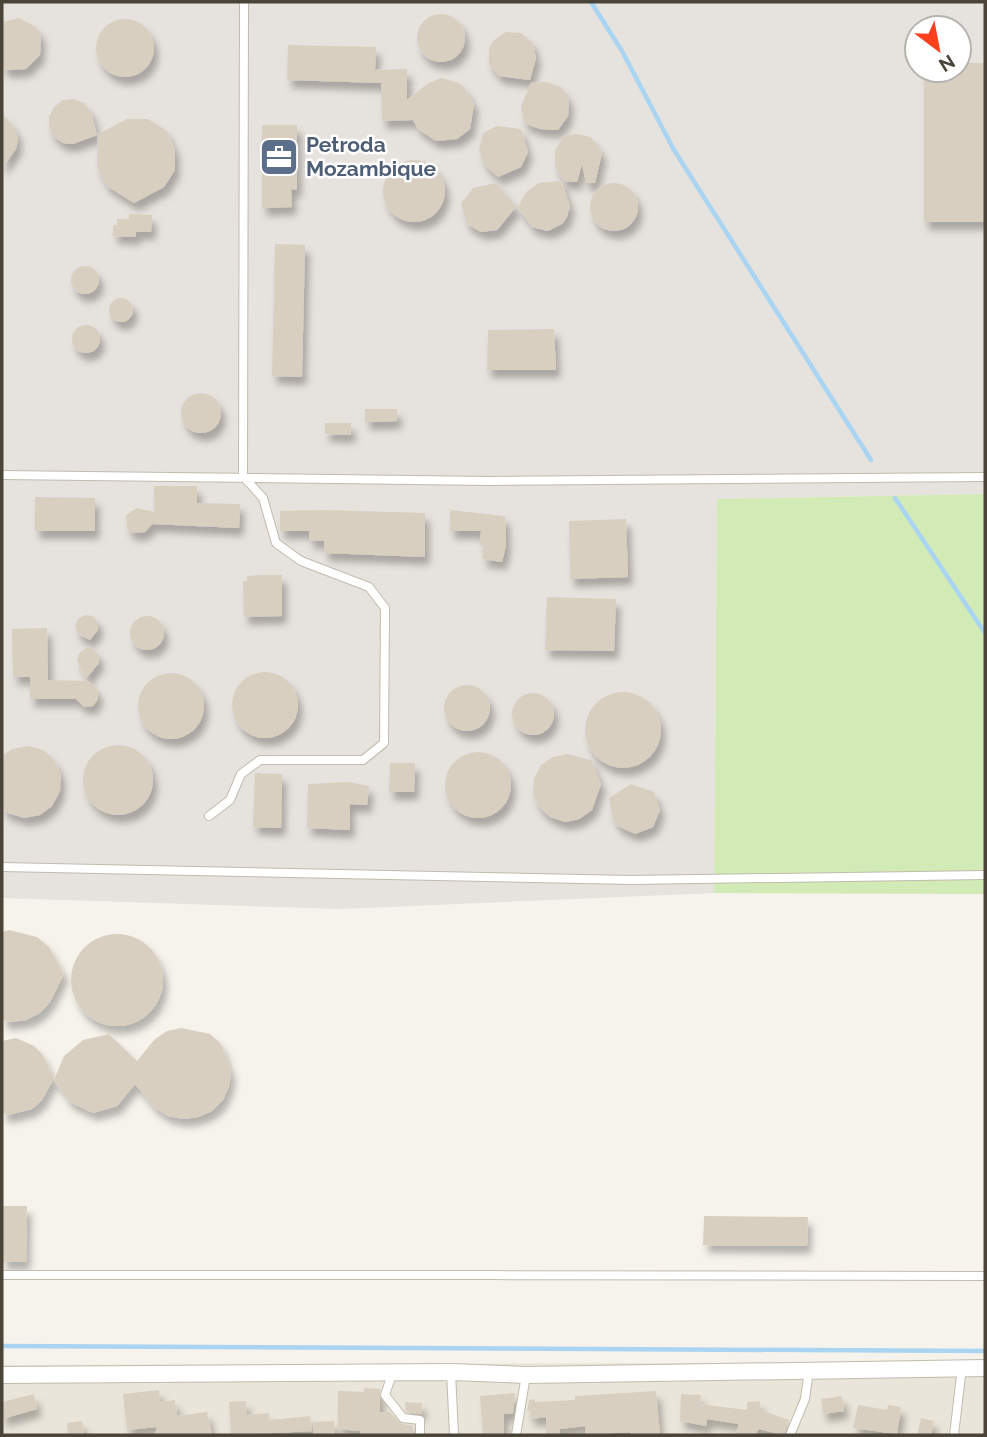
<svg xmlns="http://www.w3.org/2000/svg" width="987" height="1437" viewBox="0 0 987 1437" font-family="Raleway,sans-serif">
<defs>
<filter id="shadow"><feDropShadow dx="4.5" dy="8" stdDeviation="3.5" flood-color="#0004"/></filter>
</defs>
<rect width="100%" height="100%" fill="#f6f3ec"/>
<path fill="#eae5da" d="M985 1362V1435H2V1365Z"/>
<path fill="#e6e2dd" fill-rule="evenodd" d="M2 2H985V494L717 499 714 893 341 909 2 898ZM917 28H959V70H917Z"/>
<path fill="#d2eab5" d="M985 494V894L714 893 717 499Z"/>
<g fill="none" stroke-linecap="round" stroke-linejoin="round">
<path stroke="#a9d4f2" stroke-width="4.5" d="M591 2 622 51 674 150 871 460
M895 498 985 633
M2 1346 985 1351"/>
</g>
<path fill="#d8cfc1" filter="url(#shadow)" d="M417 38a24 24 0 1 1 48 0a24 24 0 1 1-48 0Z
M19 18 36 27 41 36 40 55 26 69 7 70 2 67V22Z
M96 48a29 29 0 1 1 58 0a29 29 0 1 1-58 0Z
M506 32 521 33 533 43 536 58 530 80 499 76 489 64V48L493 41Z
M288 45 376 47 375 70 407 69V100L427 84 441 78 456 82 464 87 474 104 470 129 457 139 436 141 418 129 413 120 382 121 381 83 287 80Z
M959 63H985V222H924V70H959Z
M547 82 561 87 569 100 568 116 558 130 540 129 524 123 521 106 531 83Z
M74 99 84 103 91 112 97 135 73 144 63 143 54 137 49 127V116L54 107 63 100Z
M2 113 16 130 18 140 16 149 2 168Z
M127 119H148L166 130 175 149V170L164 187 134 203 107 186 97 167 98 134Z
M262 125H297V190L291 189 292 207 262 208Z
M497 126 521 129 528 152 521 167 498 177 485 165 479 150 483 133Z
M577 134 591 137 602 153 595 183H586L582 164 577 182 564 181 555 167V151L563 136Z
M383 191a31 31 0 1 1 62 0a31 31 0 1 1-62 0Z
M561 181 570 206 567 217 562 224 548 231 532 227 518 207 526 192 539 183Z
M590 207a24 24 0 1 1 48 0a24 24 0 1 1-48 0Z
M496 183 516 207 497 230 481 232 467 224 461 204 473 188Z
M129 214 152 215 151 232H136V237L113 236V225H117V219H129Z
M275 244 305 245 302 377 272 376Z
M71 280a14 14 0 1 1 28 0a14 14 0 1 1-28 0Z
M109 310a12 12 0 1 1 24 0a12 12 0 1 1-24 0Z
M72 339a14 14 0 1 1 28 0a14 14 0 1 1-28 0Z
M554 329 556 370H487L488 330Z
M181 413a20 20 0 1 1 40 0a20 20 0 1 1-40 0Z
M365 409H397V421L365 422Z
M325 423H351V435L325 434Z
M154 486H197V503L240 504 239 528 152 524 145 532 132 533 127 528 126 515 137 508 154 512Z
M35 497 95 498V531H35Z
M323 510 425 513V557L324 553V541H309V531H280V511Z
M450 510 505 516 506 546 502 562 482 559 484 545H480L481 531H450Z
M626 519 628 577 570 579 569 521Z
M260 575H282V616L244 617 243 581H247V576Z
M547 597 616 599 614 651 545 650Z
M85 615 93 616 98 622V630L90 640 78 634 75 626 78 619Z
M130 633a17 17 0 1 1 34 0a17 17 0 1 1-34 0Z
M47 628 48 680 89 681 98 691V699L93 706 84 707 76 699H30V677H13L12 629Z
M90 646 99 655V663L85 680 77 659 80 652Z
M232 705a33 33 0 1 1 66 0a33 33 0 1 1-66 0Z
M138 706a33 33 0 1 1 66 0a33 33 0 1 1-66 0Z
M444 708a23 23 0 1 1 46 0a23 23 0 1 1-46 0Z
M585 730a38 38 0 1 1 76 0a38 38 0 1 1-76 0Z
M512 714a21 21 0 1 1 42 0a21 21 0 1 1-42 0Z
M83 780a35 35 0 1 1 70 0a35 35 0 1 1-70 0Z
M28 746 43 750 55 761 61 775 60 791 52 806 40 815 24 818 8 813 2 808V756L12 749Z
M445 785a33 33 0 1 1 66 0a33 33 0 1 1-66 0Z
M568 754 591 760 601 784 592 810 579 819 565 822 550 817 539 807 533 794 534 779 541 765 553 757Z
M390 763H415L414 792H389Z
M255 773 282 774 281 828 253 827Z
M349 782 369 786 367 805 350 804V830L307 828 308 784Z
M631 784 654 792 660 810 653 827 635 834 618 826 613 819 609 798Z
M9 930 37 937 49 947 64 974 50 1002 40 1013 26 1020 10 1022 2 1020V932Z
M71 980a46 46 0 1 1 92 0a46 46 0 1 1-92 0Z
M181 1028 210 1034 221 1044 231 1072 229 1086 223 1100 212 1111 198 1117 183 1119 168 1116 155 1108 135 1084 117 1106 93 1113 70 1102 54 1080 64 1056 83 1040 109 1034 137 1061 154 1040 167 1031Z
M16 1038 34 1046 42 1054 54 1078 42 1100 32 1109 8 1115 2 1113V1041Z
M2 1206H27L26 1262H2Z
M704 1216 808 1217 807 1246 703 1245Z
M364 1388 380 1389V1412H390L399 1423 413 1426V1435H360V1431L338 1429V1391L364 1392Z
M159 1390 160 1402 175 1400 177 1416 207 1412 212 1435H155L157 1427 127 1430 123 1394Z
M656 1391 660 1435H630V1432L586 1435 585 1426 560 1429V1434H546V1417L531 1419 530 1411 527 1412 529 1400 535 1399V1402L575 1400V1396Z
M515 1393 513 1413 504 1414V1435H483L480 1396Z
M34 1394 37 1409 2 1419V1402Z
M681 1394 701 1395 700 1404 747 1410V1402L760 1401V1410L789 1420 784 1435 758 1429 756 1435H735L739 1424 707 1419 706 1426 680 1421Z
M842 1396 844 1411 823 1414 821 1399Z
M246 1401 247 1415 269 1413V1420L310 1416 312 1431 231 1435 229 1402Z
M405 1402 422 1403 421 1414 406 1412Z
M858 1405 887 1410 888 1405 901 1407 897 1434 853 1428Z
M921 1418 934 1421 931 1435H917Z
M82 1421 84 1435H68L67 1423Z
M334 1421 335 1434 314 1435 313 1422Z"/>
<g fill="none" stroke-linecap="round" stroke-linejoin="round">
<g stroke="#c2bbae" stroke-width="10">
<path id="lane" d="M2 475 490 481 985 477
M209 816 230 800 241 774 260 760H363L384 743 385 608 369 587 301 561 276 543 263 498 243 476 244 2
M2 867 631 880 985 875
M2 1275C330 1275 657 1275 985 1276
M451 1372 454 1435
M392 1374 385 1395 403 1418 420 1420V1435
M516 1435 526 1375
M790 1435 805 1399 809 1370
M954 1435 962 1367"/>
</g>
<g stroke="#c2bbae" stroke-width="18">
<path id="street" d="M2 1375 451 1372 526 1375 985 1368"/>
</g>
<use href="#lane" stroke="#fff" stroke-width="8"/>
<use href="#street" stroke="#fff" stroke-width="16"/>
</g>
<defs>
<g id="office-square" transform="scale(2.0125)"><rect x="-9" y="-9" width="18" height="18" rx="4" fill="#5c6f8a" stroke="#fff"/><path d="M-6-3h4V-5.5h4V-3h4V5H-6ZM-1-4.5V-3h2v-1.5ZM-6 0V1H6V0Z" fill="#fff"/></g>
</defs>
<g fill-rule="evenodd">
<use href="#office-square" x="279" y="157"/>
</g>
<g text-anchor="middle" stroke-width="5" stroke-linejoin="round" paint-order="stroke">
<g font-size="21" font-weight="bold" fill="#4e5e75" stroke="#fff" text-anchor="start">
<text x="306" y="152">Petroda<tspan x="306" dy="24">Mozambique</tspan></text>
</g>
</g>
<rect width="987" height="1437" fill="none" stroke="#4b4439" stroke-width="7"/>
<g transform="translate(938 49) rotate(148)"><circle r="33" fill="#ffffff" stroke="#b7b4b0" stroke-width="2"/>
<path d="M0-5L12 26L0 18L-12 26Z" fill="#fc3f1d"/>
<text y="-10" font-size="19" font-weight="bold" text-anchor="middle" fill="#4b4439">N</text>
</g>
</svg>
